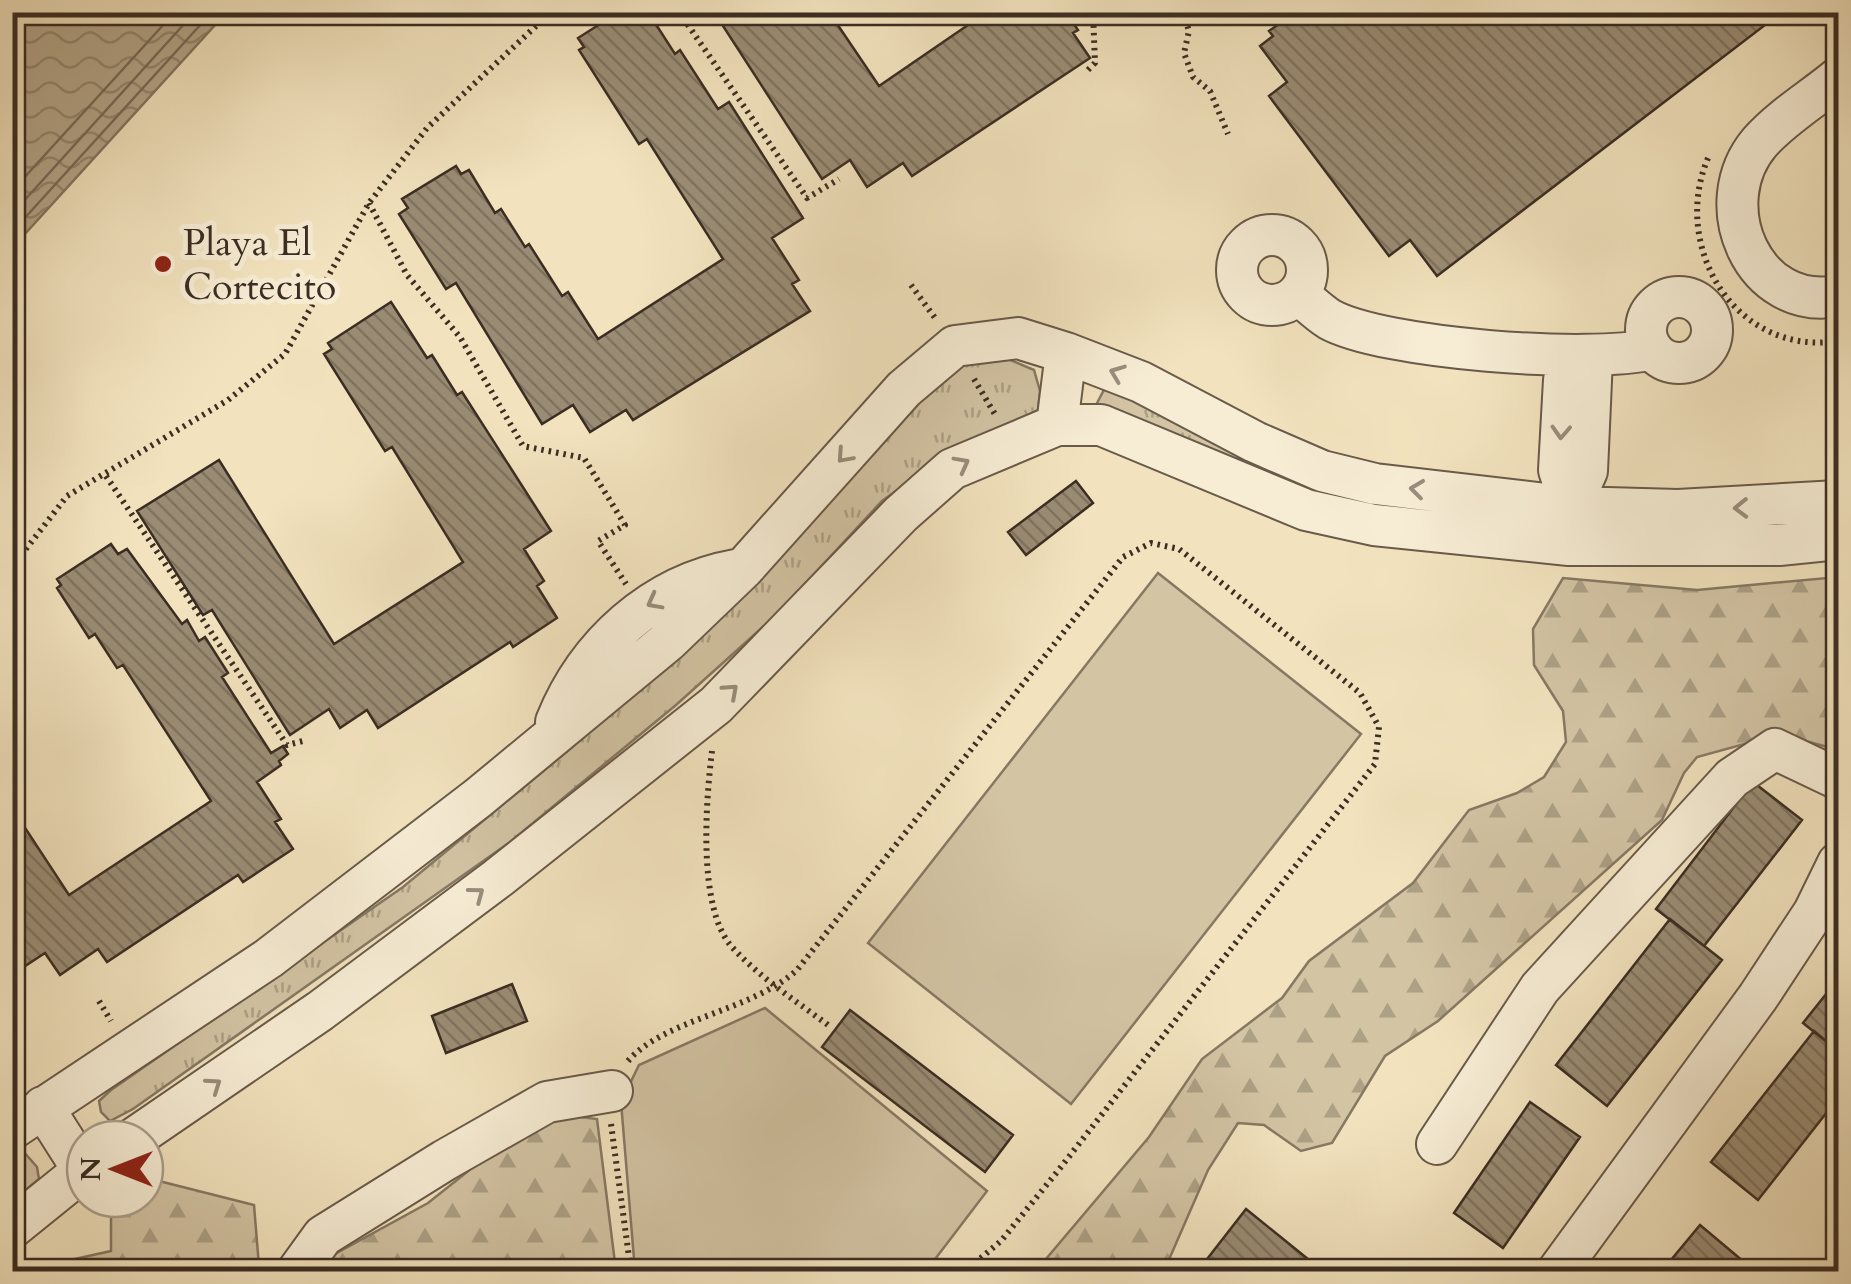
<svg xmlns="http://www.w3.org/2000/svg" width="1851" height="1284" viewBox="0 0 1851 1284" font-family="Cardo,serif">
<defs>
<pattern id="grass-tufts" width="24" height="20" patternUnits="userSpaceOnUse" patternTransform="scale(2.5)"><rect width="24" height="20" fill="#d3c4a4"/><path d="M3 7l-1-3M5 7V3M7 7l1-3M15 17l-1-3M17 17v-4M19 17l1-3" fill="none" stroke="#aca085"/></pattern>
<pattern id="forest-firs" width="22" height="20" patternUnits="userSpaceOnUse" patternTransform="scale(2.5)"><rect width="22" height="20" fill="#d3c4a4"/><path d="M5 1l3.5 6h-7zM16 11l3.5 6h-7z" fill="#aca085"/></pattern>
<pattern id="water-waves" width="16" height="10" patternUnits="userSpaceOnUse" patternTransform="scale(2.5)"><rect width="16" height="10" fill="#b4a589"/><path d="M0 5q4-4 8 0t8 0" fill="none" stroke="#948770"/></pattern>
<pattern id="building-back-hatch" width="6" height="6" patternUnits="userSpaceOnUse" patternTransform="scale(2.5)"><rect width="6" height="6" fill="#9a8c74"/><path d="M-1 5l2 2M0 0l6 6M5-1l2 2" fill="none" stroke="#7f735f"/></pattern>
</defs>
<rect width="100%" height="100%" fill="#f2e3be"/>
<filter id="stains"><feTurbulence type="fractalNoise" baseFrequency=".002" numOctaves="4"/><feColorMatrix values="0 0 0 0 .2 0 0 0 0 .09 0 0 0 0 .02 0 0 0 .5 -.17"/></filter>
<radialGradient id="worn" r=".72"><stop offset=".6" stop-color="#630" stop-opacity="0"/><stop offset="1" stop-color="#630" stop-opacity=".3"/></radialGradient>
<path fill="url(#grass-tufts)" stroke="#877864" stroke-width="2.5" d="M977 358 1008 359 1034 370 1040 391 1038 410 946 455 882 501 774 617 676 705 510 842 133 1109 110 1121 101 1112 99 1101 111 1090 403 887 564 754 718 619 946 369Z
M1106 386 1541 516C1447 513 1352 516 1263 481 1206 459 1154 427 1096 405Z
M23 1151 37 1167 39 1179 13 1200V1157Z"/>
<path fill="url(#forest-firs)" stroke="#877864" stroke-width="2.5" d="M1838 577V750L1781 734 1697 757 1684 773 1662 820 1438 1021 1385 1056 1332 1143 1301 1151 1264 1125 1238 1123 1208 1170 1164 1271 1035 1272 1149 1137 1202 1059 1282 998 1309 961 1413 883 1469 810 1517 793 1544 777 1566 742 1563 711 1534 665 1533 629 1563 578 1697 590Z
M556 1114 597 1119 616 1271 302 1272 428 1203 515 1134Z
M147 1178 254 1205 259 1266 272 1271H57L75 1259 111 1251V1199H145Z"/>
<path fill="#d3c4a4" stroke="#877864" stroke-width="2.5" d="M1158 573 1361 734 1071 1104 868 943Z
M765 1008 987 1191 926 1271H635L621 1102 639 1065Z"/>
<path fill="url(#water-waves)" stroke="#847560" stroke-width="2.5" d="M13 12 226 13 13 247 12 13Z"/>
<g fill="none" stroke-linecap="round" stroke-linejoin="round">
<path stroke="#786956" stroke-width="2.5" d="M12 191 175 12
M12 214 195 12
M12 232 212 12"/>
</g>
<path fill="url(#building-back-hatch)" stroke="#3b2d23" stroke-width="2.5" d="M619 12H648L675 54 680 50 718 109 729 102 803 218 772 238 799 280 792 284 810 311 633 420 626 410 590 432 573 405 542 424 456 283 446 289 399 214 408 208 402 199 456 166 461 174 469 170 495 213 501 209 525 247 529 244 562 296 568 292 598 339 723 259 647 139 639 144 579 50 584 47 578 38Z
M714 12H829L879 86 987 12H1066L1078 30 1073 33 1090 58 912 176 903 163 867 187 850 160 822 179Z
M1782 12 1437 276 1410 240 1389 256 1269 96 1287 82 1260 46 1273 36 1269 31 1289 17 1287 12Z
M391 302 427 358 432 355 457 395 462 392 551 531 524 549 544 581 537 586 557 618 513 647 510 642 378 728 367 710 340 728 329 709 290 735 212 610 203 615 137 511 219 460 334 644 463 562 392 447 385 451 324 354 332 349 328 343Z
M1076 481 1093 503 1026 555 1008 532Z
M111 544 118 554 127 549 182 624 187 620 199 641 205 637 228 673 222 677 271 753 283 746 288 754 279 761 281 765 257 782 281 819 275 822 293 849 243 882 238 875 107 962 98 949 60 975 45 953 19 970 12 961V808L69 895 211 801 123 665 117 668 95 634 89 638 57 588 61 585 57 579Z
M1753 782 1802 820 1704 946 1656 909Z
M1670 919 1722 960 1607 1106 1556 1065Z
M1838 979V1051L1803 1023Z
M512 984 527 1021 446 1053 432 1016Z
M850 1010 1013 1135 985 1172 822 1047Z
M1814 1031 1838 1051V1098L1758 1200 1711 1162Z
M1530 1102 1580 1137 1503 1248 1454 1213Z
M1246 1209 1324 1272H1197Z
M1700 1225 1756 1272H1661Z"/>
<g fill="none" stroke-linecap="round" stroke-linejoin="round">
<g stroke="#695a4a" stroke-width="44">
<path id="minor" d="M1838 78C1814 98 1781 118 1760 142 1707 204 1753 312 1838 296
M1237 270a35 35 0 1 1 70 0a35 35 0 1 1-70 0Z
M1298 294C1308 302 1318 312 1329 319 1382 349 1592 364 1652 349
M1646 330a33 33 0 1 1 66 0a33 33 0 1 1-66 0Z
M1564 380 1559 470 1571 507
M1057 425 1066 353
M1570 531 1571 507 1587 471 1592 358
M556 722C587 645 653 585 736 570
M43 1107 83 1170
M12 1129 269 958 478 798 668 641 744 568 904 389 955 346 1018 338 1066 353 1141 382 1255 442 1322 471 1375 484 1571 507 1678 510 1838 501
M133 1139 320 1011 498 878 716 705 901 514 952 469 1057 425H1101L1306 510 1374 525 1569 545H1779L1838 539
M1437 1144 1540 988 1732 778 1775 749 1838 779
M12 1228 85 1169
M297 1272 323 1236 445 1160 547 1102 612 1091
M1557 1272 1758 997 1814 912 1838 863"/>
</g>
<path stroke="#3b2d23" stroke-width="6" stroke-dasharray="2.5 5" stroke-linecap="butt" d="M679 12 807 198 839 179
M1183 12 1189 31 1184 53 1193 77 1210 91 1228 134
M1088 70 1095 63 1093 12
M1708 158C1670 247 1736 357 1838 341
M369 203 407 275 460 337 523 446 584 458 625 525 598 541 626 584
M911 285 935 318
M974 379 996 416
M106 476 287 745 307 740
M12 567 67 496 228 400 285 354 369 203 427 128 551 12
M712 751C706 800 697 908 732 947 759 977 796 1001 828 1025
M99 1001 111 1021
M628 1061C664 1019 752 1011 797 970L1123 557 1151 543 1179 549 1360 693 1379 727 1375 764 1057 1172 1001 1241 964 1272
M611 1124 631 1272"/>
<use href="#minor" stroke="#f7edd5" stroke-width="40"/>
</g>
<defs><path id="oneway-chevron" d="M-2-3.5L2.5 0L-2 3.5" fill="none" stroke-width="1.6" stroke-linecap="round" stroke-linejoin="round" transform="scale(2.5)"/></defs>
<g stroke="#998d7c">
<use href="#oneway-chevron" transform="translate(1117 373) rotate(-159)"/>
<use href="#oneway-chevron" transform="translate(1561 432) rotate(93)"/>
<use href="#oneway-chevron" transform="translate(844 456) rotate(132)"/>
<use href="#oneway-chevron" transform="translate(962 464) rotate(-28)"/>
<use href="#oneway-chevron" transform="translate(1417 489) rotate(-173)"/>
<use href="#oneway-chevron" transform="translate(1741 508) rotate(179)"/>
<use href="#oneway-chevron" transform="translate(654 602) rotate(152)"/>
<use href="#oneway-chevron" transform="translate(731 691) rotate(-42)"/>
<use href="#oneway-chevron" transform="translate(477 894) rotate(-37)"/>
<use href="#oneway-chevron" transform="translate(214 1085) rotate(-35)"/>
</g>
<circle fill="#8f2418" stroke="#f7edd5" stroke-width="4" cx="163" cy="264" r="10"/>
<g text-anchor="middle" stroke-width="10" stroke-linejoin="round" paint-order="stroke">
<g font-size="38" fill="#3b2d23" stroke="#f7edd5" text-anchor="start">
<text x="183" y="255">Playa El<tspan x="183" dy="44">Cortecito</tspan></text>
</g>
</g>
<rect width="1851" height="1284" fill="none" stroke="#f2e3be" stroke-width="50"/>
<rect x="15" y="15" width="1821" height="1254" fill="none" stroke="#3b2d23" stroke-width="5"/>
<rect x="25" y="25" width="1801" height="1234" fill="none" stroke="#3b2d23" stroke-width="2.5"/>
<g transform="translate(115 1169) rotate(270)"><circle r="48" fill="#f7edd5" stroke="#aca08e" stroke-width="2.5"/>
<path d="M0-8L18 38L0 25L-18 38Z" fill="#8f2418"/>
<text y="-15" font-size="28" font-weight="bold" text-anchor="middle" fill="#3b2d23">N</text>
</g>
<rect width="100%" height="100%" filter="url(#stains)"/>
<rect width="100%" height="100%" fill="url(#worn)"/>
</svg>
